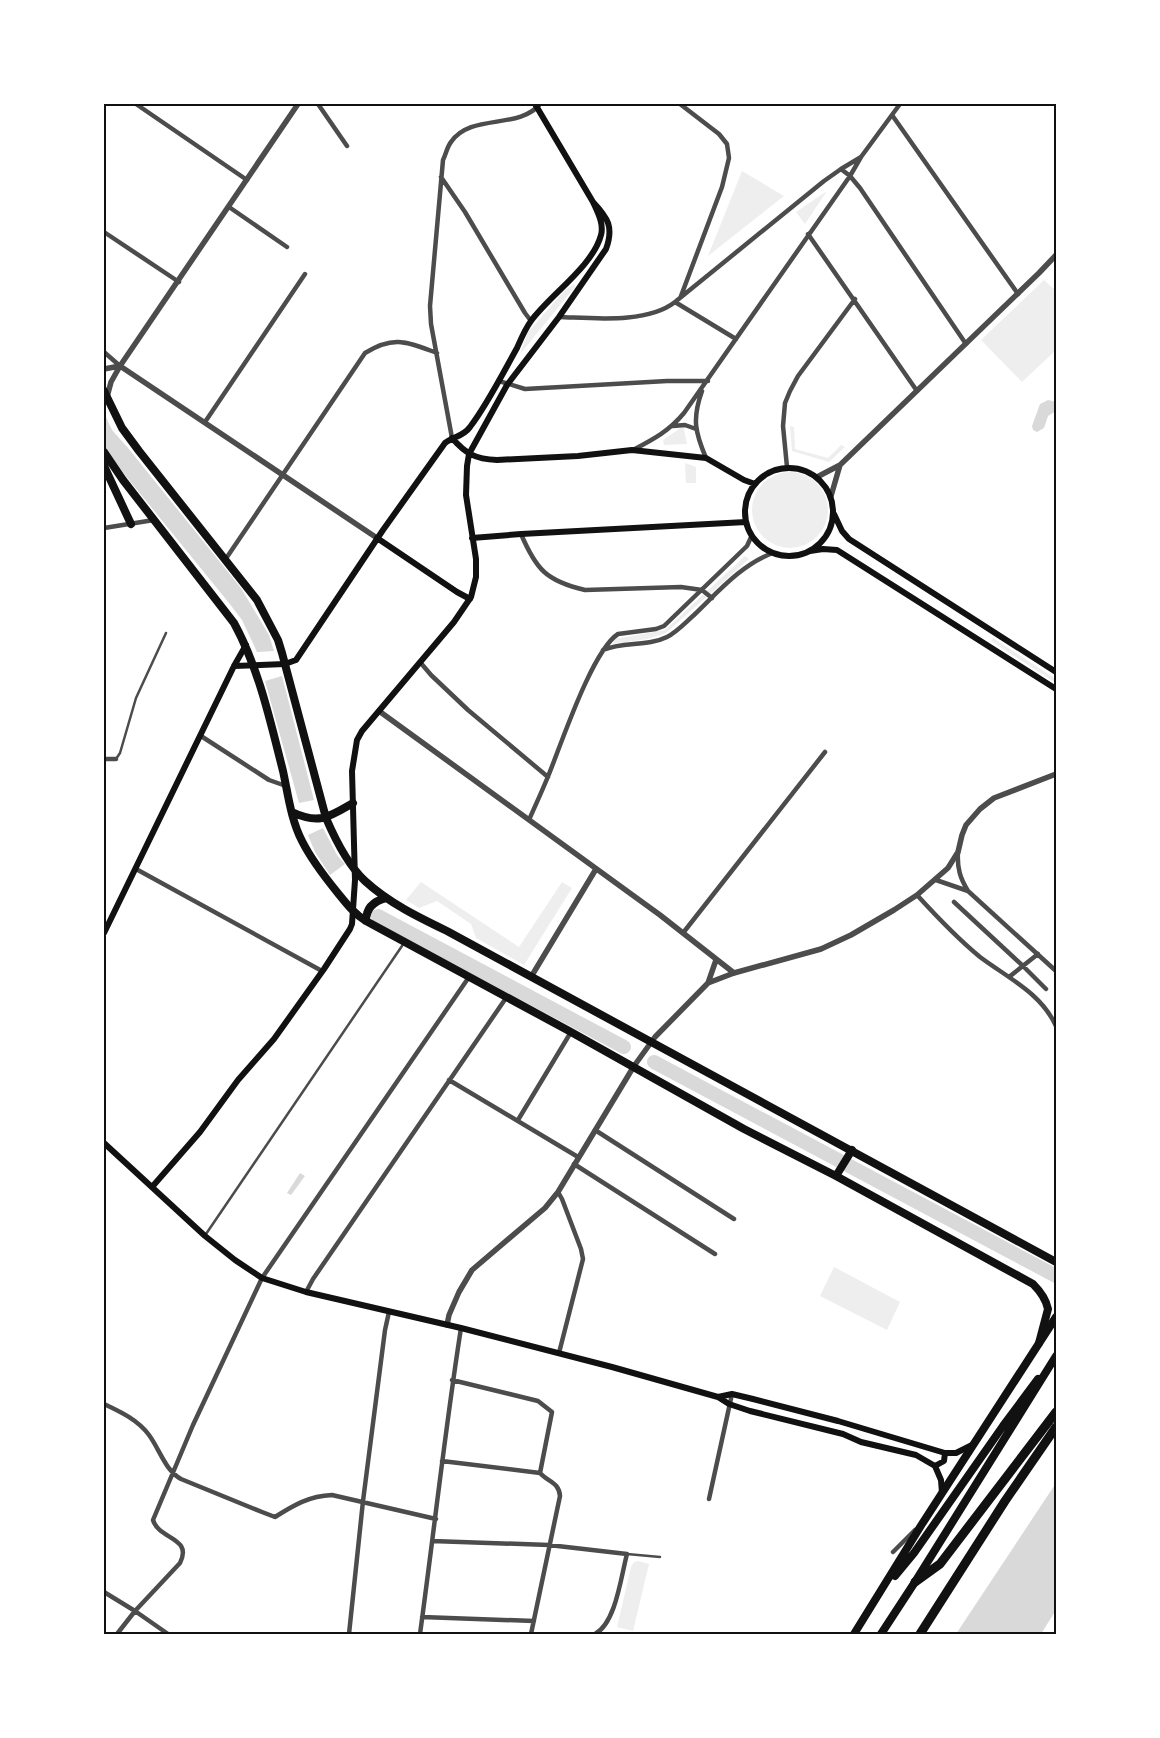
<svg xmlns="http://www.w3.org/2000/svg" width="1160" height="1738" viewBox="0 0 1160 1738" font-family="Inter,sans-serif">
<rect width="100%" height="100%" fill="#fff"/>
<path fill="#eee" d="M742 171 784 196 708 256Z
M827 191 805 224 796 212Z
M1044 280 1056 291V350L1022 382 981 340Z
M574 284 575 287 520 354 528 332 565 290Z
M790 426 794 427 795 449 828 458 841 445 845 447 829 462 792 451Z
M682 427 684 429 687 444 664 445 663 440Z
M685 463 696 467V483H686Z
M752 510a38 38 0 1 1 76 0a38 38 0 1 1-76 0Z
M745 556 749 559 666 633 647 639 613 644 615 639 665 630Z
M993 638 1056 679V683L991 641Z
M421 882 519 947 562 882 572 888 524 965 476 938 471 924 437 901 419 908 406 900Z
M834 1267 900 1302 887 1330 820 1296Z
M638 1561 649 1564 633 1631 617 1627 631 1567 634 1562Z"/>
<path fill="#d9d9d9" d="M1048 400 1056 402V411L1048 416 1044 428 1037 432 1033 430 1032 426 1040 404Z
M105 415 112 430 128 448 241 588 269 635 274 651 257 652 242 620 229 603 125 475 106 449 104 444Z
M282 676 314 800 299 803 265 681Z
M323 828 337 855 345 864 330 875 315 852 308 835Z
M300 1173 305 1176 291 1195 287 1193Z
M1056 1483V1610L1041 1634H956Z"/>
<g fill="none" stroke-linecap="round" stroke-linejoin="round">
<path stroke="#d9d9d9" stroke-width="14" d="M378 916 624 1047
M654 1062 1056 1276"/>
<path stroke="#4c4c4c" stroke-width="2.5" d="M116 759 120 753 136 698 166 633
M206 1234 404 943
M627 1554 660 1557"/>
<path stroke="#4c4c4c" stroke-width="4.5" d="M136 104 247 180
M318 104 347 146
M680 104 719 134 727 144 729 158 722 187 681 296
M892 115 1018 294
M841 169 850 176 860 188 966 344
M441 177 465 212 525 313 531 321
M229 207 287 247
M104 232 179 282
M808 234 917 391
M675 302 736 339
M559 317C593 318 647 324 675 302L824 181 841 169 861 157
M104 352 120 366
M499 381 525 389 667 381H708
M702 391C692 419 695 432 706 458
M205 422 305 274
M673 426 685 425 696 429
M452 438 431 324 430 306 443 160C446 154 447 147 451 142 471 113 519 130 540 104
M633 450C654 439 669 431 684 413L850 176 861 157 900 104
M787 467 783 426 785 403 790 391 798 376 855 299
M104 528 154 520
M521 534C536 569 546 581 585 590L681 587 702 590 712 598
M225 560 365 353C394 335 407 342 437 353
M603 650C623 641 647 647 667 637 677 632 686 622 694 615 717 593 742 564 773 553
M420 662 431 675 468 710 548 777
M201 736 269 780 286 786
M104 759H116
M529 820C536 804 543 789 549 774 562 742 592 651 618 634L656 629 664 626 747 546 752 535
M958 852C957 868 960 878 968 891
M136 869 322 971
M936 880 968 891 1056 971
M917 895C937 917 957 938 980 957 1008 978 1041 993 1056 1026
M954 902 1023 966 1046 989
M683 933 825 752
M1009 977 1038 954
M449 1080 578 1157
M518 1120 571 1032
M595 1130 734 1219
M574 1164 715 1254
M558 1192 562 1199 581 1249 583 1259 559 1353
M306 1292 313 1279 506 998
M452 1380 538 1401 552 1412 540 1473
M104 1404C121 1412 138 1420 149 1435 160 1450 165 1470 181 1479L262 1512 275 1517C294 1505 309 1496 332 1495L436 1519
M442 1461 540 1473C548 1482 559 1482 560 1496L531 1634
M709 1499 732 1394
M432 1541 549 1545 627 1554C621 1576 616 1623 595 1634
M893 1552 915 1530
M104 1592 135 1611 168 1634
M422 1617 534 1621
M117 1634 135 1611 180 1563C193 1537 159 1540 153 1520L193 1425 262 1278 469 977
M349 1634 363 1501 385 1330 389 1312
M420 1634C434 1532 445 1430 461 1328"/>
<path stroke="#4c4c4c" stroke-width="5.5" d="M104 369 120 366 298 104
M107 397 111 382 120 366 377 538
M817 477 840 465 1039 273 1056 255
M831 496 840 465
M379 711 660 915 734 973
M531 977 596 869
M708 983 734 973 821 949 851 935 894 910 917 895 948 868 958 852 962 835 966 825 980 809 994 798 1056 774
M447 1325 449 1315 459 1292 472 1270 545 1208 558 1192 634 1066 655 1037 708 983 716 960"/>
<path stroke="#111" stroke-width="6" d="M452 438C466 454 475 459 497 460L578 456 632 450 706 458 744 480 755 484
M745 512a44 44 0 1 1 88 0a44 44 0 1 1-88 0Z
M834 514 842 531 849 539 1056 672
M377 538 457 592 470 599
M472 538 521 534 746 522
M810 551 823 549 837 550 1056 689
M234 666 285 664 296 660 383 530 445 443C453 437 464 436 470 427 487 405 503 373 517 348 521 339 525 329 531 321 550 295 593 266 601 235 604 224 598 213 593 202L535 104
M104 933 234 666 246 645
M104 1143 205 1236 235 1260 262 1278 306 1292 461 1328 612 1367 718 1397 729 1404 750 1411 843 1434 861 1442 916 1455 935 1466 941 1480 942 1493
M152 1187 200 1132 238 1080 274 1039 324 969 350 929 352 924 355 880 352 771 357 740 362 731 454 622 471 597 476 577V559L466 495 467 466 469 454 507 385 559 317 606 249C614 227 608 218 593 202
M718 1397 732 1394 753 1399 838 1421 945 1453H956L972 1445
M935 1466 944 1461 945 1453"/>
<path stroke="#111" stroke-width="8" d="M104 391 122 428 139 451 257 600 278 640 282 653 326 818C335 839 349 866 365 881 389 903 418 917 447 931L1056 1262
M104 452 123 480 234 623C259 669 270 720 283 771 288 794 291 820 302 841 311 859 324 876 337 892 346 903 354 914 366 921L571 1032 744 1129 836 1176 1033 1284C1040 1291 1046 1299 1048 1309L1039 1343
M104 466 131 524
M292 812C319 825 329 817 353 803
M366 921C366 908 374 901 386 898
M836 1176 852 1150"/>
<path stroke="#111" stroke-width="8" d="M895 1576 914 1553 1003 1426 1038 1379
M854 1634 922 1524 1056 1317
M881 1634 915 1582 1056 1356"/>
<path stroke="#111" stroke-width="9" d="M915 1582 940 1564 1056 1412
M920 1634 1005 1501 1056 1427"/>
</g>
<rect width="1160" height="1738" fill="none" stroke="#ffffff" stroke-width="210"/>
<rect x="105" y="105" width="950" height="1528" fill="none" stroke="#111" stroke-width="2"/>
</svg>
